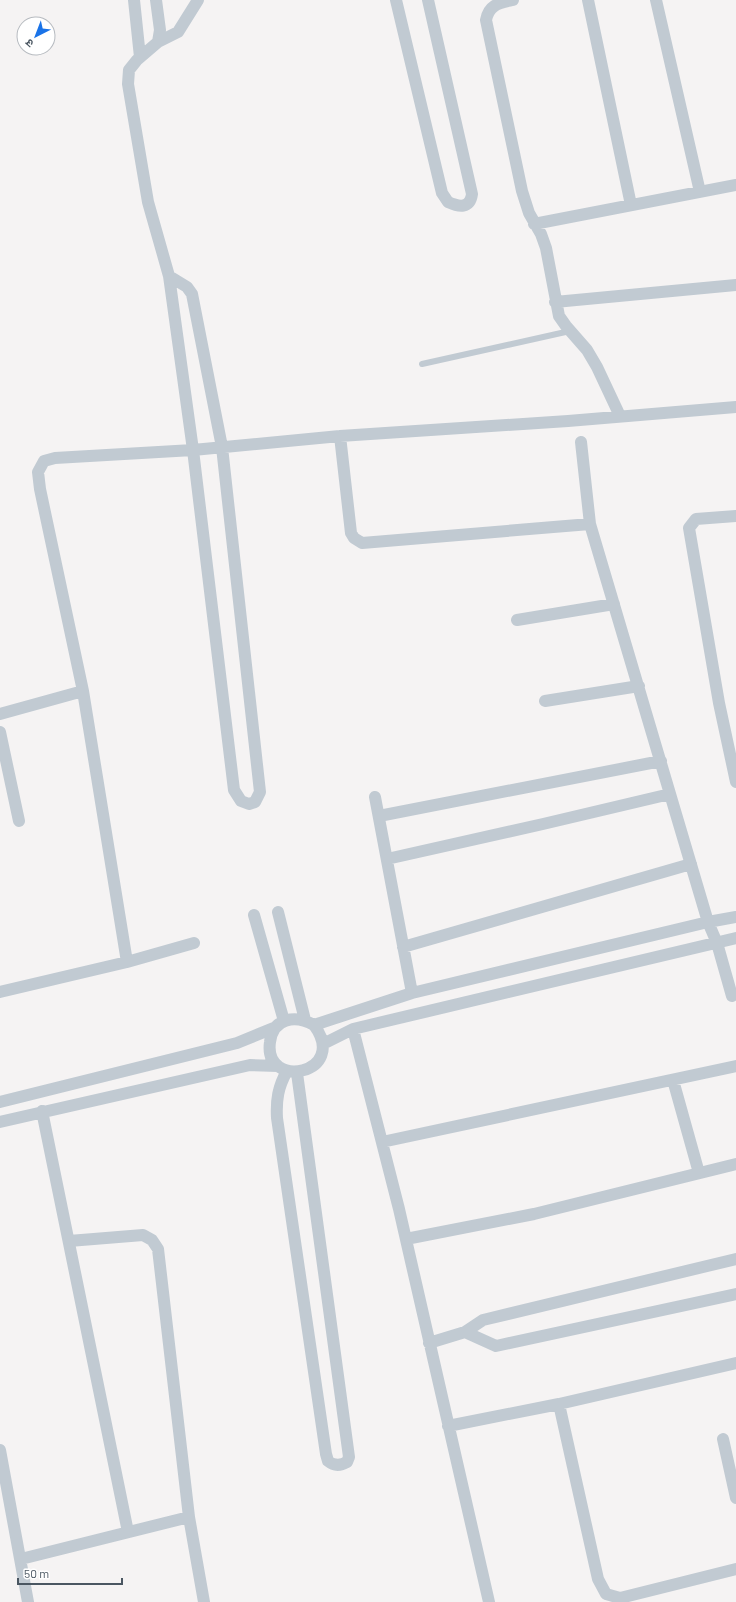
<svg xmlns="http://www.w3.org/2000/svg" width="736" height="1602" viewBox="0 0 736 1602" font-family="Barlow,'Noto Sans Devanagari',sans-serif">
<rect width="100%" height="100%" fill="#f5f3f3"/>
<g fill="none" stroke-linecap="round" stroke-linejoin="round">
<path stroke="#c1cad2" stroke-width="6" d="M422 364 570 331"/>
<path stroke="#c1cad2" stroke-width="12" d="M134 0 140 57
M156 0 160 30 158 42 137 60 129 70 128 84 148 202 169 276 193 450 234 790 241 801 249 804 255 802 260 792 222 447 192 294 187 287 169 276
M396 0 442 193 448 202C459 207 470 209 472 194L428 0
M513 0C500 3 489 4 486 20L522 191 529 213 541 234 546 248 559 316 566 326 587 350 597 367 620 416
M588 0 631 205
M656 0 700 192
M158 42 178 32 198 0
M534 224 736 185
M555 302 736 285
M340 436 351 533 354 538 362 543 590 524
M581 442 590 524 708 922 717 943 732 996
M736 516 696 519 689 528 719 703 736 782
M517 620 614 604
M545 701 639 686
M0 714 83 691
M0 732 19 821
M375 797 412 993
M379 816 661 761
M387 859 543 824 670 794
M278 912 305 1020
M254 915 284 1021
M403 947 691 864
M127 962 83 691 40 489 38 472 44 461 55 458 193 450 340 436 568 421 736 407
M0 992 127 962 194 943
M314 1025C350 1074 263 1091 270 1042 273 1017 296 1015 314 1025L412 993 708 922 736 917
M353 1029 399 1209 489 1602
M323 1044 353 1029 736 938
M287 1071C278 1087 276 1100 277 1118L326 1454 328 1461C334 1466 340 1466 347 1462L349 1457 297 1073
M673 1080 699 1173
M0 1102 237 1043 276 1027
M42 1111 128 1532
M0 1122 250 1065 278 1066
M382 1142 736 1066
M406 1239 534 1214 736 1164
M69 1241 143 1235 152 1240 158 1249 189 1517 204 1602
M465 1332 496 1346 736 1294
M429 1343 465 1332 483 1320 736 1259
M559 1404 598 1579 606 1594 620 1598 736 1569
M448 1426 559 1404 736 1363
M723 1439 736 1498
M0 1450 28 1602
M21 1559 189 1517"/>
</g>
<g transform="translate(36 36) rotate(222)"><circle r="19" fill="#ffffff" stroke="#b7bbc0"/>
<path d="M0-3L7 15L0 10L-7 15Z" fill="#1a73e8"/>
<text y="-6" font-size="11" font-weight="bold" text-anchor="middle" fill="#4a5661">उ</text>
</g>
<path d="M18 1578v6h104v-6" fill="none" stroke="#4a5661" stroke-width="2"/>
<text x="24" y="1578" font-size="12" fill="#4a5661" stroke="#ffffff" stroke-width="3" paint-order="stroke">50 m</text>
</svg>
